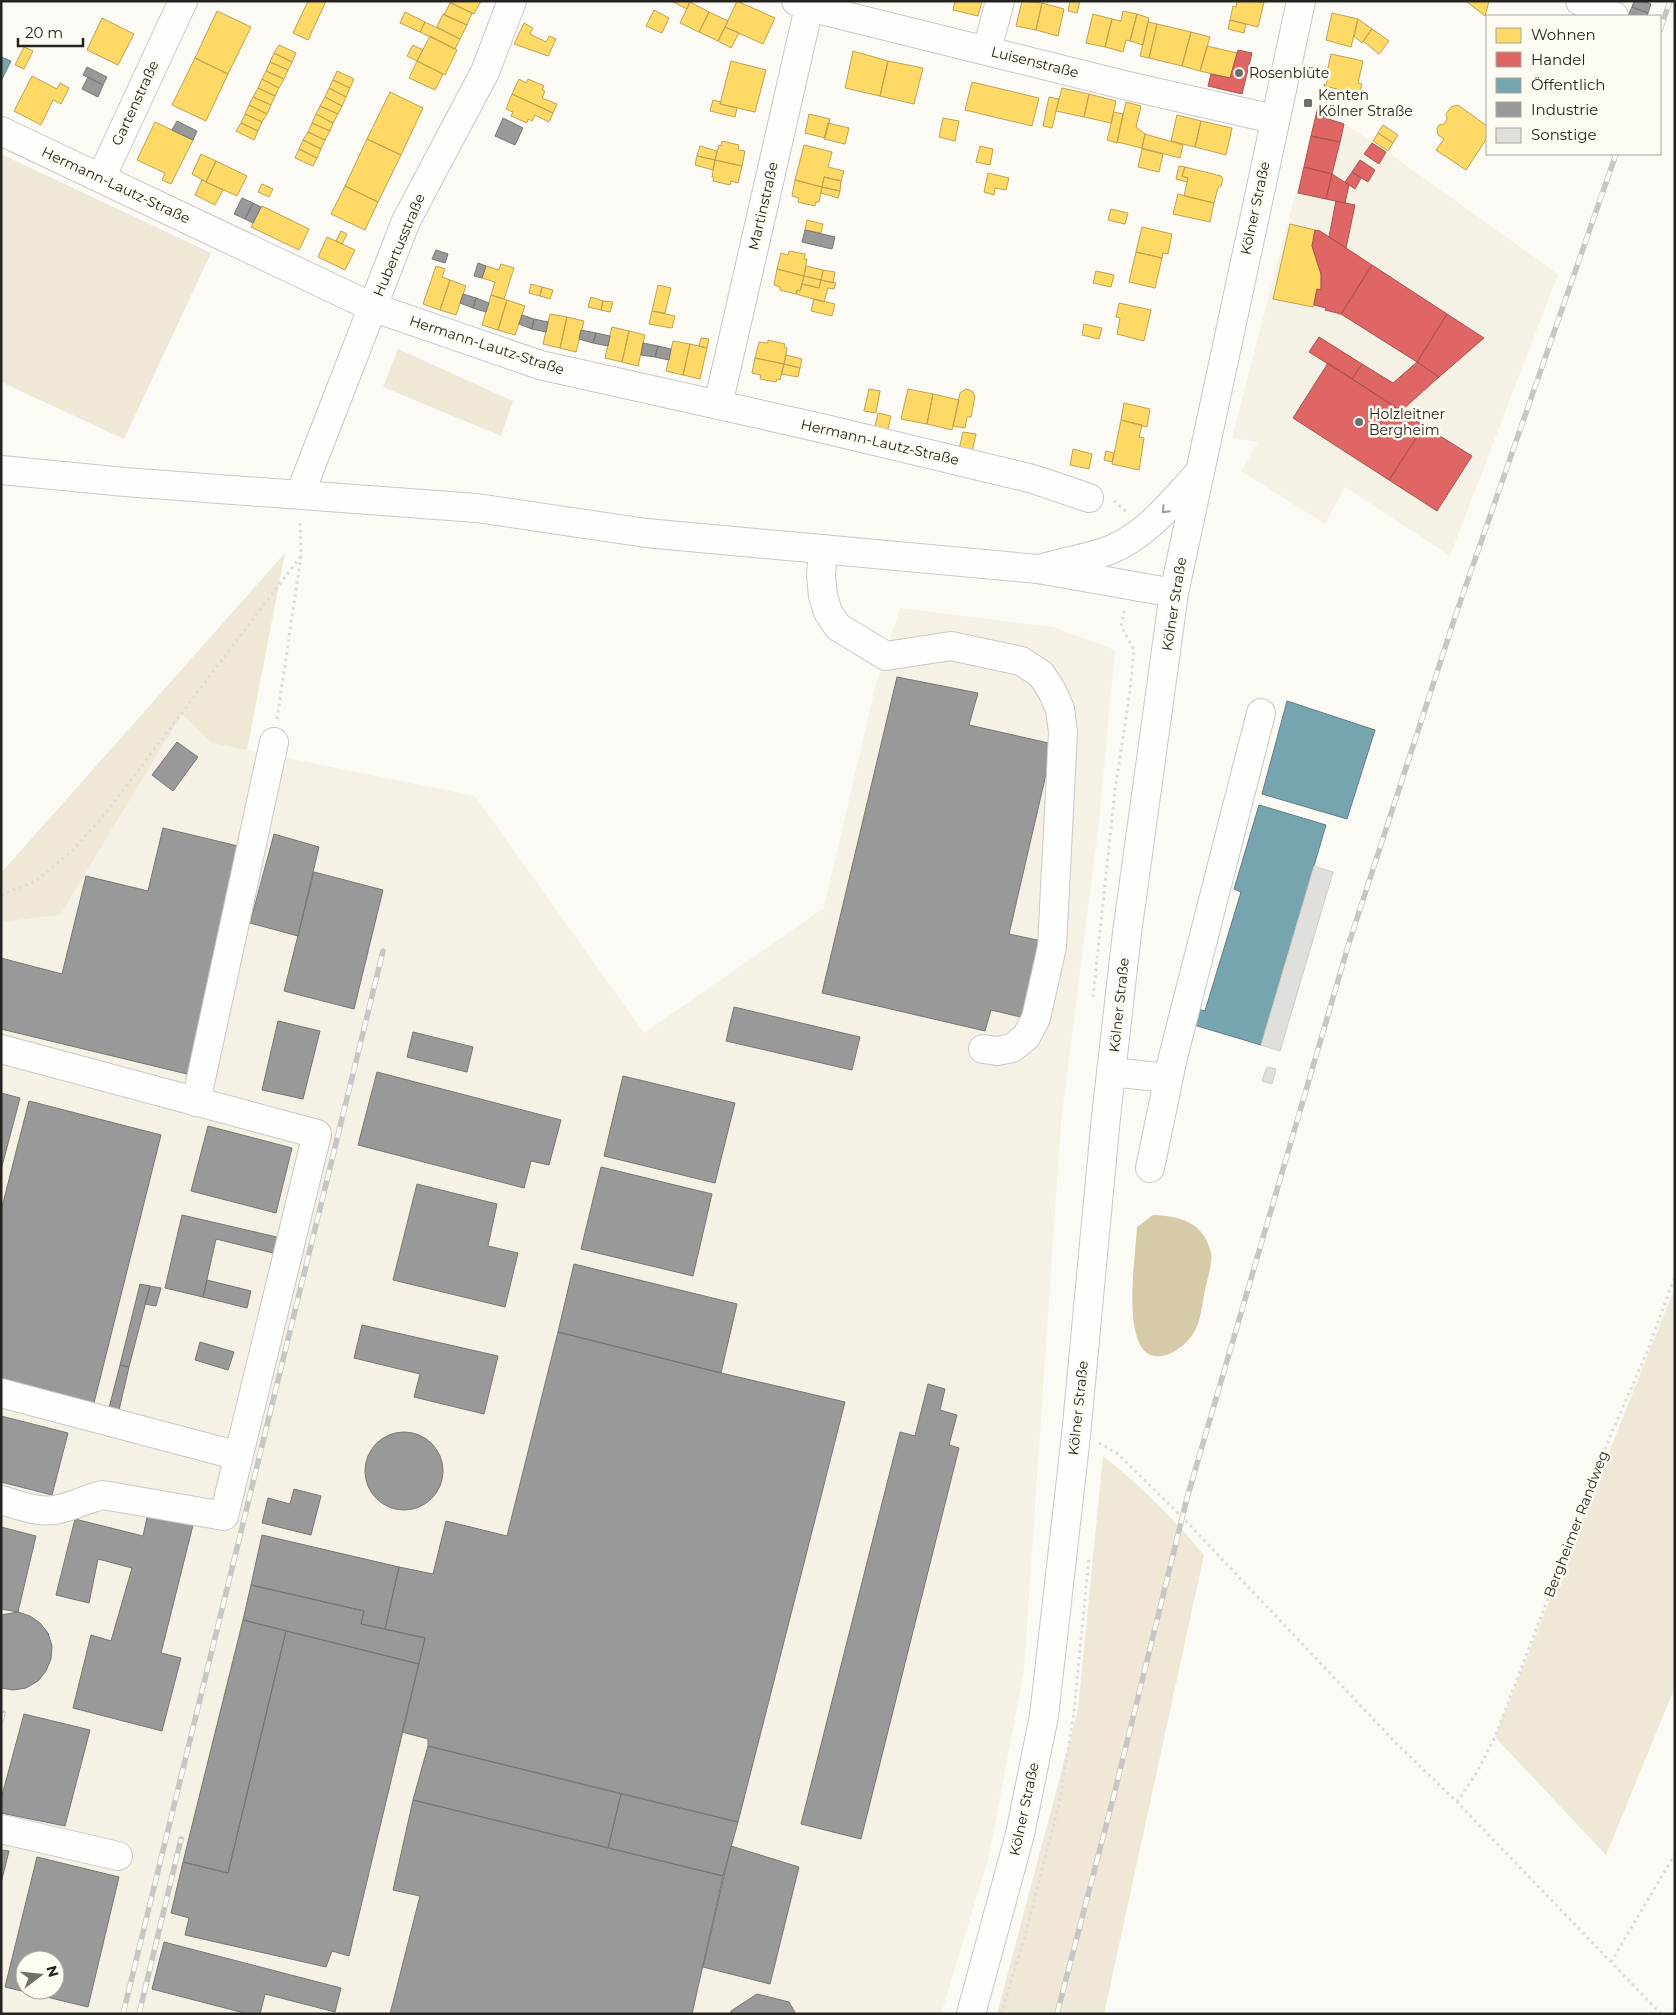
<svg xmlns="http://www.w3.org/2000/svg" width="1676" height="2015" viewBox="0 0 1676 2015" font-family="Montserrat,sans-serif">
<rect width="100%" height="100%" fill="#fbfaf5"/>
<path fill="#f5f1e4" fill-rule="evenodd" d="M1318 107 1329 110 1327 118 1341 121 1390 154 1558 274 1450 556 1345 487 1325 524 1241 471 1258 442 1232 438Z
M900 608 1053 627 1115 650 1099 822 1061 1122 1024 1670 989 1856 941 2014H1V922L60 915 182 714 213 743 475 796 644 1033 824 908 875 688ZM25 1960H55V1990H25Z"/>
<path fill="#efe8d6" d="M1 154 211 253 124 439 1 382Z
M398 349 513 401 501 436 383 387Z
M285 553 247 750 212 743 182 714 60 915 1 922V873Z
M1675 1287V1687L1606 1855 1495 1737Z
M1103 1456C1142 1487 1172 1517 1204 1555L1104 2014H997L1078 1709Z"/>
<path fill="#d7caa9" d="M1153 1215C1180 1216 1204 1222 1211 1253 1213 1261 1207 1281 1205 1290 1202 1304 1201 1322 1193 1334 1181 1353 1148 1370 1138 1340 1127 1310 1135 1260 1137 1227Z"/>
<path fill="#ffd966" stroke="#bea251" d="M308 1H326L308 40 293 33Z
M448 1H481L474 14Z
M671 1H690L687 9Z
M737 1 775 18 763 44 725 27Z
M955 1H982L978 16 953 10Z
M1022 1 1042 3 1036 30 1016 26Z
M1070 1H1080L1077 13 1068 11Z
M1237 1 1264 2 1258 27 1230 20 1233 6 1236 7Z
M1466 1H1489L1485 16Z
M690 2 709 12 699 32 680 23Z
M450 3 472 13 467 25 444 15Z
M1042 3 1064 9 1058 36 1036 30Z
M654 10 669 18 662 33 646 26Z
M217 11 251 27 228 74 195 58Z
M1123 11 1137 14 1130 41 1126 40 1123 52 1105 47 1112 19 1121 21Z
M405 12 425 22 420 32 400 23Z
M709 12 728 21 718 41 699 32Z
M1332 13 1358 19 1351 47 1326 40Z
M443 14 467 25 460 39 437 27Z
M1093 14 1112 19 1105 47 1086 43Z
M1137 14 1149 18 1143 45 1130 41Z
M102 18 134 34 118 65 87 50Z
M1358 19 1372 29 1362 43 1354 36Z
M1230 20 1246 24 1244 33 1228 29Z
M425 22 460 39 455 49 420 32Z
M1148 22 1157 24 1149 58 1140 56Z
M524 23 533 28 530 34 546 42 549 36 556 39 548 56 514 44Z
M1157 24 1191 32 1182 66 1149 58Z
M725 27 739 33 731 48 718 41Z
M1372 29 1389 41 1379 54 1363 41Z
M1191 32 1210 37 1200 71 1182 66Z
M430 36 457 50 445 75 417 61Z
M279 45 296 53 292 62 274 53Z
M413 45 423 50 417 61 407 56Z
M1207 46 1237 53 1230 78 1200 71Z
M24 47 33 51 24 69 15 65Z
M853 51 888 61 880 96 845 88Z
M274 53 292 62 288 70 270 62Z
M1331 54 1363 61 1358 83 1362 84 1359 94 1324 86V84L1326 85 1329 73 1327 72Z
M195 58 228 74 206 121 172 105Z
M417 61 443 74 435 90 409 78Z
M731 61 766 70 755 112 720 104Z
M888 61 923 68 914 104 880 96Z
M270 62 288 70 284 79 266 71Z
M266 71 284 79 279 88 262 79Z
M337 71 354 79 350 88 333 80Z
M32 76 57 89 60 83 69 88 61 104 53 100 41 125 14 111Z
M262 79 279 88 275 96 258 88Z
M519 79 526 83 528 79 544 86 542 90 545 91 542 98 557 104 553 113 512 94Z
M333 80 350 88 346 97 329 88Z
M972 82 1039 98 1032 126 965 110Z
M258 88 275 96 271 105 253 97Z
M329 88 346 97 342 106 325 97Z
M1062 88 1089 94 1084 117 1056 111Z
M390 92 423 108 401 155 367 139Z
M512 94 553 113 549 122 535 115 532 121 528 119 527 123 511 116 513 112 506 109Z
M1089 94 1116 101 1111 123 1084 117Z
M253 97 271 105 267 114 249 105Z
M325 97 342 106 338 114 320 106Z
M1049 97 1059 99 1052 128 1043 126Z
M713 100 721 102 720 104 737 108 735 117 710 111Z
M1126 102 1141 106 1136 127 1145 134 1142 148 1117 142Z
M249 105 267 114 262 122 245 114Z
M1458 105 1487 126V138L1466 170 1436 150 1444 139 1438 135 1437 129 1439 125 1444 124 1447 119 1446 114 1451 107Z
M320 106 338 114 333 123 316 114Z
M1114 112 1123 114 1117 143 1107 140Z
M245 114 262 122 258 131 241 123Z
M316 114 333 123 330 131 312 123Z
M809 114 830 119 825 138 805 133Z
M1177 115 1201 121 1195 147 1171 141Z
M943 118 959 121 955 141 939 137Z
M1201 121 1232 128 1226 155 1195 147Z
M155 122 193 140 171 184 162 180 165 173 137 160Z
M241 123 258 131 254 140 236 131Z
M312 123 330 131 325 140 308 132Z
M828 123 849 128 845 144 824 139Z
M1383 125 1398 135 1393 143 1378 133Z
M308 132 325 140 321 149 303 140Z
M1378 133 1393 143 1388 151 1373 141Z
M1145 134 1183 145 1180 158 1142 148Z
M367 139 401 155 378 202 345 186Z
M303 140 321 149 317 158 299 149Z
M722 141 739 145 738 150 745 151 742 166 715 160 719 145 721 146Z
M804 145 832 152 828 167 844 171 841 181 824 177 822 187 795 180Z
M700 146 717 151 715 160 697 156Z
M980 146 993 149 990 165 976 162Z
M299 149 317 158 313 166 295 158Z
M1142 149 1163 154 1159 172 1138 167Z
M201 154 216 161 206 182 192 174Z
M697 156 715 160 713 170 695 165Z
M715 160 742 166 738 183 731 181 730 185 713 181 714 177H712Z
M216 161 247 176 237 196 206 182Z
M1179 166 1185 167 1182 176 1188 178 1187 182 1176 179Z
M1185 167 1221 176 1223 179 1221 186 1218 188 1214 203 1184 196 1188 178 1182 176Z
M988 173 1009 178 1006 190 995 188 994 195 984 192Z
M824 177 841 181 840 191 822 187Z
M202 180 223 190 215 205 195 195Z
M795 180 822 187 819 202H816L815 206 798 202 799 198 792 196Z
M262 184 273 189 269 197 258 192Z
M345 186 378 202 365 230 331 214Z
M822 187 840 191 838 198 821 193Z
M1178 194 1214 203 1210 222 1173 214Z
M262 206 309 229 299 250 251 227Z
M1111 209 1128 213 1125 224 1108 220Z
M807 220 823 224 821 233 805 230Z
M1290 224 1315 230 1312 246 1321 274V290L1317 289 1313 307 1273 299Z
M1142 227 1172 234 1168 254 1163 253 1162 258 1136 252Z
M341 231 347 234 342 244 336 241Z
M327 237 355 250 345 270 318 257Z
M789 251 805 254 804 259H807L804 276 777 269 781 253 788 255Z
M1136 252 1162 258 1155 288 1129 282Z
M501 264 514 268 504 299 491 295 495 282 482 278 486 266 499 270Z
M436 266 445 269 442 277 450 280 440 310 423 304Z
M806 266 823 270 821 280 804 276Z
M777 269 804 276 800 291 797 290 796 294 780 290V287L774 285Z
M823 270 835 272 833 283 821 280Z
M1096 271 1114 275 1111 287 1093 283Z
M804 276 821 280 819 288 802 284Z
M450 280 466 286 456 315 440 310Z
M821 280 836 283 834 289 828 288 824 302 796 294 797 290 800 291 802 284 819 288Z
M531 284 542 287 540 296 529 293Z
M658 285 671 288 665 313 652 311Z
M542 287 553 290 550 299 540 296Z
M491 295 507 300 498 330 482 325Z
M591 297 603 301 601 310 588 307Z
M814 299 835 304 832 316 811 311Z
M507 300 525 306 515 335 498 330Z
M603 301 613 302 610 312 601 310Z
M1119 303 1151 310 1144 341 1117 334 1120 318 1116 317Z
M652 311 675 316 672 328 649 324Z
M550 314 567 317 560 348 543 344Z
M567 317 584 321 576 352 560 348Z
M1084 324 1102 328 1099 339 1082 335Z
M612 327 629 331 622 362 605 358Z
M629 331 645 335 638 366 622 362Z
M701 338 709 339 707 348 699 346Z
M768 340 785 344 784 347 787 348 784 364 755 358 759 342 768 343Z
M673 341 690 344 683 375 666 371Z
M690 344 707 348 700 379 683 375Z
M786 355 802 359 800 368 784 364Z
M755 358 784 364 780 380 777 379 776 382 760 379 761 375 752 373Z
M784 364 800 368 798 377 781 374Z
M869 389 880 391 876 413 864 411Z
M908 389 933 394 927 424 901 419Z
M966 389 972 391 975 396 971 417H967L965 428 953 426 960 393Z
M933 394 959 400 952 430 927 424Z
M1124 403 1150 409 1147 427 1121 420Z
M878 413 891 416 887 433 874 431Z
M1121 420 1142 425 1139 437 1144 438 1139 470 1112 464Z
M963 432 976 434 972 452 959 449Z
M1073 449 1092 454 1089 469 1070 465Z
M1106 451 1114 453 1112 462 1104 460Z"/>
<path fill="#e06666" stroke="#a85251" d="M1238 50 1252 53 1242 94 1208 86 1211 74 1230 78Z
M1318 107 1329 110 1327 118 1316 115Z
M1316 115 1344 124 1340 142 1311 136Z
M1311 136 1340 142 1332 174 1304 167Z
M1372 143 1386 152 1379 164 1364 154Z
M1360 160 1375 170 1368 182 1352 172Z
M1304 167 1332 174 1326 199 1298 193Z
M1352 172 1361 178 1355 189 1345 182Z
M1332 174 1349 185 1345 203 1326 199Z
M1336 201 1355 205 1346 248 1329 237Z
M1315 230 1320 231 1372 265 1341 314 1325 310 1326 308 1314 305 1317 289 1321 290V274L1312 246Z
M1372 265 1447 314 1417 362 1341 314Z
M1447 314 1484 338 1439 377 1417 362Z
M1319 337 1362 364 1352 379 1309 352Z
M1417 362 1439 377 1401 411 1352 379 1362 364 1393 383Z
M1328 363 1424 426 1389 480 1293 418Z
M1424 426 1472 456 1437 511 1389 480Z"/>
<path fill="#76a5af" stroke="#5e7e84" d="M1 57 11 61 1 81Z
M1287 701 1375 730 1347 819 1262 794Z
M1259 805 1326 825 1261 1045 1194 1025 1198 1009 1205 1011 1241 892 1234 889Z"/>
<path fill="#999" stroke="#767674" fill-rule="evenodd" d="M1634 1H1643L1651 4 1648 13 1632 7Z
M1632 7 1648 13 1647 16 1628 15Z
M87 67 107 77 103 85 83 75Z
M88 77 103 85 98 97 82 89Z
M503 118 523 128 515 145 495 136Z
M177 121 197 131 193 140 172 130Z
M242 198 253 203 245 219 234 214Z
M253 203 261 207 253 223 245 219Z
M805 230 835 237 832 249 802 242Z
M436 250 448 254 445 263 432 259Z
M478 263 486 266 482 278 474 276Z
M463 294 476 298 473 308 460 303Z
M476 298 489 303 486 312 473 308Z
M522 315 534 319 532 329 519 324Z
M534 319 548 322 546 332 532 329Z
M581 330 596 333 593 343 579 339Z
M596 333 610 336 608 346 593 343Z
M643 343 658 346 655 357 641 355Z
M658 346 671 349 669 360 655 357Z
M897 677 978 693 969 725 1053 744 1009 934 1042 941 1025 1018 991 1010 985 1031 822 993Z
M177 742 198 757 173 791 152 775Z
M163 828 242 847 191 1075 1 1029V958L62 974 86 876 148 891Z
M274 834 319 847 298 936 250 923Z
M314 872 383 890 354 1009 284 991Z
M734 1007 860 1037 852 1070 726 1041Z
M278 1021 320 1031 303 1099 262 1090Z
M413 1032 473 1047 467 1072 407 1057Z
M377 1072 561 1120 549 1165 531 1161 524 1188 358 1145Z
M623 1076 735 1103 715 1183 604 1156Z
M1 1093 20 1098 1 1170Z
M29 1101 161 1135 93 1407 1 1384V1211Z
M208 1126 292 1148 276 1213 191 1191Z
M601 1167 712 1194 693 1276 581 1249Z
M417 1184 497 1204 488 1246 518 1253 505 1307 393 1280Z
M182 1215 281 1238 277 1254 216 1239 203 1297 165 1288Z
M574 1264 737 1304 721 1373 558 1332Z
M207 1280 251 1291 247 1308 203 1297Z
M140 1284 150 1286 129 1367 120 1365Z
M150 1286 161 1288 156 1306 145 1304Z
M362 1325 498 1356 484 1414 414 1397 420 1374 354 1358Z
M558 1332 721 1373 845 1402 738 1822 428 1746V1739L402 1732 425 1638 385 1629 399 1567 433 1574 446 1521 507 1536Z
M200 1342 234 1352 228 1370 195 1360Z
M120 1365 129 1367 119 1410 109 1408Z
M928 1384 945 1389 940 1410 957 1415 949 1445 959 1448 861 1839 801 1824 900 1432 915 1436Z
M1 1416 68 1433 52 1495 1 1482Z
M365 1471a39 39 0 1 1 78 0a39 39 0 1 1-78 0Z
M294 1489 321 1496 311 1535 262 1523 268 1498 290 1504Z
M148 1513 193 1525 161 1653 181 1658 162 1731 73 1708 91 1635 111 1641 132 1568 98 1559 89 1603 56 1595 75 1519 143 1536Z
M1 1527 36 1536 18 1612 1 1609Z
M262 1535 399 1567 385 1629 361 1624 364 1611 251 1585Z
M251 1585 364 1611 361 1624 425 1638 419 1664 243 1620Z
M18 1612 30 1616 40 1623 48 1633 52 1646 51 1659 46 1671 38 1681 26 1688 13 1690 1 1688V1615Z
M243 1620 286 1631 228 1873 183 1862Z
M286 1631 419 1664 349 1956 332 1951 326 1967 185 1935 189 1918 171 1913 183 1862 228 1873Z
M24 1714 90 1730 65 1826 1 1813V1799Z
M428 1746 621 1794 608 1848 413 1800Z
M621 1794 738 1822 723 1876 608 1848Z
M413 1800 723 1876 692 2014H390L420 1896 393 1890Z
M731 1846 799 1867 770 1984 703 1967Z
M1 1850 9 1851 1 1883Z
M37 1857 119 1877 88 2007 5 1987ZM25 1960H55V1990H25Z
M164 1942 341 1988 335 2012 265 1994 260 2014H248L152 1989Z
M757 1994 789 2002 796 2014H730L731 2011Z"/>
<path fill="#e0dfdb" stroke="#cdccc8" d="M1314 866 1333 872 1280 1051 1261 1045Z
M1267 1067 1276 1069 1272 1084 1262 1081Z"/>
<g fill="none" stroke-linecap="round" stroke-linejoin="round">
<g stroke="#cac8c5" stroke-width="30">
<path id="minor" d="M796 1 809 7 1124 85 1274 119
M1580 1 1614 16
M987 50 1000 1
M1 131 372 307 540 365 821 428 1033 479 1089 498
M101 178 183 1
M718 405 809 7
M300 494 406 221 485 72 512 1
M823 549 821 576 823 596 828 612 838 627 886 656 951 646 1021 661 1041 674 1052 691 1060 709 1063 732 1052 947 1036 1018 1026 1037 1012 1048 997 1051 983 1049
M1 1049 317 1134 224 1516 103 1495C88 1498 74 1506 59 1509 40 1514 19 1505 1 1500
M1111 1072 1168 1078
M196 1102 274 742
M1150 1168 1173 1057 1261 713
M1 1393 239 1456
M1 1829 118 1856"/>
</g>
<g stroke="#cac8c5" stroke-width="30">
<path id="major" d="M1 470 125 482 477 508 646 533 1038 569 1174 593
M1046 567C1067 561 1090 558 1110 550 1147 535 1172 502 1198 474
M971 2014 1020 1834 1044 1716 1076 1435 1106 1117 1127 933 1174 593 1301 1"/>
</g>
<path stroke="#dcdbda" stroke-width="3" stroke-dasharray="2.5 4" stroke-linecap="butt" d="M1114 501 1128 513
M277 719 301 556 300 520
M1 895 36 881 72 851 105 814 301 556
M1093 997 1115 790 1130 691 1134 650 1121 626 1125 607
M1099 1443 1118 1454 1183 1518 1396 1743 1457 1802 1661 2014
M1457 1802 1477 1772 1495 1737 1609 1439 1647 1352 1675 1276
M1611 1962 1675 1854
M1001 2014 1023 1943 1059 1804 1074 1712 1089 1557"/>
<use href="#minor" stroke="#fefefe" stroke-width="28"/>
<use href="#major" stroke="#fefefe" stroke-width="28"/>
<g stroke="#c6c6c5" stroke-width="5.5">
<path id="rail" d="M1660 30 1670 1
M1 1721 3 1713
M123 2014 383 951
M139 2014 181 1839
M1057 2014 1114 1795 1187 1498 1349 943 1456 614 1616 154"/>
</g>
<use href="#rail" stroke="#fefbf2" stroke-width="4" stroke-dasharray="11" stroke-linecap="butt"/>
</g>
<defs><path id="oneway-chevron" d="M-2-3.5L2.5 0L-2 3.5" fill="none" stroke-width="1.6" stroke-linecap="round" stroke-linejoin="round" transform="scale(1.25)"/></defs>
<use stroke="#9c9b9a" href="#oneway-chevron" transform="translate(1165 510) rotate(133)"/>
<g fill="#706e6a" stroke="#fefbf2" stroke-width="2">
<circle cx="1239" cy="73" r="5"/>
<rect x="1303" y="98" width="10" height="10" rx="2.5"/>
<circle cx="1359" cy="422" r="5"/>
</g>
<g text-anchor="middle" stroke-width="5" stroke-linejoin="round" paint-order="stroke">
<g font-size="14" fill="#25231f" stroke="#fefbf2">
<text transform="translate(1035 62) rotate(14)" y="5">Luisenstraße</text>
<text transform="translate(135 103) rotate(-65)" y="5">Gartenstraße</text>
<text transform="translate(116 185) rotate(25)" y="5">Hermann-Lautz-Straße</text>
<text transform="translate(763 206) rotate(-77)" y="5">Martinstraße</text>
<text transform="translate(1255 208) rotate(-78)" y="5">Kölner Straße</text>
<text transform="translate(399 245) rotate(-67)" y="5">Hubertusstraße</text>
<text transform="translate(487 345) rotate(18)" y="5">Hermann-Lautz-Straße</text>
<text transform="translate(880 442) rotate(13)" y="5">Hermann-Lautz-Straße</text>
<text transform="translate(1174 604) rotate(-81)" y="5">Kölner Straße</text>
<text transform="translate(1119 1005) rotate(-84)" y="5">Kölner Straße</text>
<text transform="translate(1078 1408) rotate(-84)" y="5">Kölner Straße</text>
<text transform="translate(1576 1524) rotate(-69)" y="5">Bergheimer Randweg</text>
<text transform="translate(1024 1809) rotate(-78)" y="5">Kölner Straße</text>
</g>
<g font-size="14" fill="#25231f" stroke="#fefbf2" text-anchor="start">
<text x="1249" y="78">Rosenblüte</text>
<text x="1318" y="100">Kenten<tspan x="1318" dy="16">Kölner Straße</tspan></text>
<text x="1369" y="419">Holzleitner<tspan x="1369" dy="16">Bergheim</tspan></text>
</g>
</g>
<rect width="1676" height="2015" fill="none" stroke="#25231f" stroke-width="5"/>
<rect x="1486" y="15" width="175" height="140" fill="#fefbf2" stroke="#a7a59e"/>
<rect x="1496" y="28" width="25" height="15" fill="#ffd966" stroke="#a7a59e"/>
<text x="1531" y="40" font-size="15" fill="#25231f">Wohnen</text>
<rect x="1496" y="52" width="25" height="15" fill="#e06666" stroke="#a7a59e"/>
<text x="1531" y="65" font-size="15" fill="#25231f">Handel</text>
<rect x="1496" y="78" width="25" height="15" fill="#76a5af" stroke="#a7a59e"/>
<text x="1531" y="90" font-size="15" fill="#25231f">Öffentlich</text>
<rect x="1496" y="102" width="25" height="15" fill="#999999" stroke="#a7a59e"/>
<text x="1531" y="115" font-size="15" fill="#25231f">Industrie</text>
<rect x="1496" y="128" width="25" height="15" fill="#e0dfdb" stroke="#a7a59e"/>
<text x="1531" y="140" font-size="15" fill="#25231f">Sonstige</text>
<g transform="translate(40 1975) rotate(74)"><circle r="24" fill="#fefbf2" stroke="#a7a59e"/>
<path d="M0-4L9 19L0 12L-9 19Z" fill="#706e6a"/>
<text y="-8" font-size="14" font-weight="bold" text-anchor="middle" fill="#25231f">N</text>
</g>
<path d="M18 38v8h65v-8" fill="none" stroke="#25231f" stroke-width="2.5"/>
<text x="25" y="38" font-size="15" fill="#25231f" stroke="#fefbf2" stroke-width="4" paint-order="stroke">20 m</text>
</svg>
